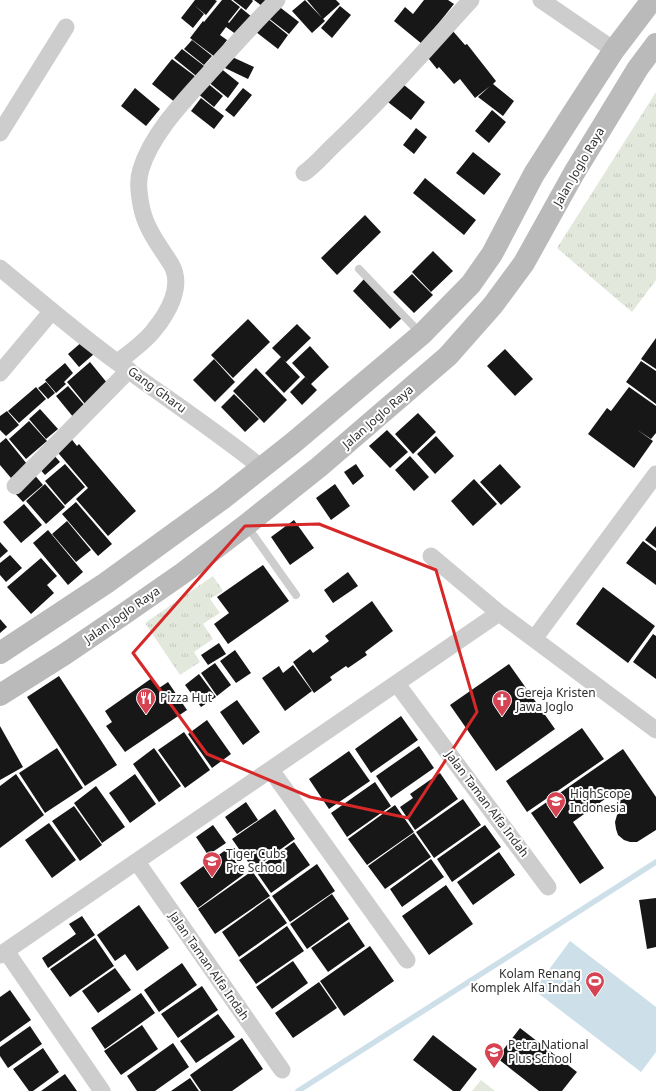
<svg xmlns="http://www.w3.org/2000/svg" width="656" height="1091" viewBox="0 0 656 1091" font-family="'Noto Sans',sans-serif">
<defs>
<pattern id="grass-tufts" width="24" height="20" patternUnits="userSpaceOnUse"><rect width="24" height="20" fill="#e3e8dc"/><path d="M3 7l-1-3M5 7V3M7 7l1-3M15 17l-1-3M17 17v-4M19 17l1-3" fill="none" stroke="#c3c7bd"/></pattern>
</defs>
<rect width="100%" height="100%" fill="#fff"/>
<path fill="url(#grass-tufts)" d="M656 92V280L632 312 557 248Z
M213 576 223 591 210 599 220 613 203 624 213 639 194 652 200 662 180 675 145 623Z"/>
<path fill="#e3e8dc" d="M481 1080 495 1091H472Z"/>
<path fill="#cddfe9" d="M570 941 656 1007V1052L641 1072 534 990Z"/>
<g fill="none" stroke-linecap="round" stroke-linejoin="round">
<path stroke="#cddfe9" stroke-width="5.5" d="M298 1091 656 862"/>
</g>
<path fill="#171717" d="M195 0H215L217 1 206 15 194 5 204 14 193 28 181 18Z
M222 0H231L240 7 228 22 229 23 241 8 252 17 237 35 226 27 220 35 227 40 215 57 190 38 203 21 204 22Z
M233 0H252L253 1 246 10Z
M254 0H273L266 9Z
M305 0 325 21 312 33 292 11Z
M307 0H336L340 4 323 19Z
M424 0H448L454 4 422 44 394 21 405 7 413 14Z
M277 5 299 22 289 34 267 17Z
M340 6 351 15 332 38 321 28Z
M267 18 288 35 278 49 256 32Z
M452 30 465 45 467 44 496 81 493 84 514 101 503 116 478 97 490 86 475 98 460 79 454 84 439 67 437 69 424 53Z
M192 40 212 56 204 65 184 49Z
M182 49 208 69 200 79 174 58Z
M230 56 254 67 248 79 225 68Z
M172 59 196 77 176 103 152 84Z
M219 67 239 83 228 98 207 81Z
M399 81 425 102 411 120 384 99Z
M206 82 223 96 214 107 197 93Z
M135 88 160 109 146 126 121 106Z
M243 88 252 95 234 117 225 110Z
M201 98 224 116 214 129 191 111Z
M492 110 506 122 489 143 475 131Z
M416 128 427 137 414 154 403 145Z
M473 152 501 174 484 195 456 173Z
M425 178 476 220 464 235 413 193Z
M365 215 381 232 337 275 321 258Z
M433 251 453 271 431 292 412 272Z
M412 274 433 295 414 313 393 292Z
M364 279 402 318 390 329 353 291Z
M248 319 270 342 233 378 211 355Z
M297 324 311 338 286 362 272 348Z
M656 338V369L641 359Z
M83 341 94 354 79 367 68 354Z
M310 346 329 367 311 384 317 390 302 405 290 392 305 377 308 380 292 363Z
M505 349 533 379 515 396 487 366Z
M281 357 300 377 284 393 265 373Z
M214 359 235 382 215 402 193 380Z
M641 361 656 371V404L626 382Z
M90 362 108 384 85 404 67 382Z
M65 363 73 373 64 382 66 384 56 393 45 380Z
M256 368 287 400 264 423 233 391Z
M46 382 55 393 48 399 38 388Z
M68 386 86 407 74 418 56 396Z
M36 387 46 399 19 423 8 411Z
M629 387 656 406V433L651 439 636 429 653 441 634 468 588 434 607 408 611 411Z
M234 394 259 419 245 432 221 407Z
M40 409 58 429 46 439 29 419Z
M7 411 19 425 6 436 0 430V416Z
M418 413 436 432 413 454 395 434Z
M29 421 47 441 26 459 9 439Z
M387 430 408 452 390 468 369 446Z
M69 436 77 446 79 444 136 511 108 536 76 499 88 488 54 448Z
M436 436 454 456 435 474 417 454Z
M6 438 27 464 11 478 0 465V443Z
M53 454 60 462 45 475 38 467Z
M410 456 429 477 414 491 395 470Z
M65 464 85 487 65 505 45 481Z
M356 464 364 476 353 485 344 472Z
M500 464 521 487 501 505 480 482Z
M33 473 43 485 23 502 13 491Z
M474 479 497 504 473 526 451 501Z
M45 484 65 507 46 524 26 501Z
M335 484 350 506 331 520 316 498Z
M76 502 112 544 98 556 62 514Z
M24 504 42 525 21 543 3 522Z
M294 520 314 548 290 565 271 537Z
M67 521 91 550 76 562 52 534Z
M656 526V548L645 540Z
M48 530 83 572 68 585 33 543Z
M643 541 656 551V585L626 563Z
M0 542 8 551 0 558Z
M10 555 22 568 6 582 0 575V563Z
M41 558 57 576 47 585 54 593 31 614 7 587Z
M263 565 289 601 228 644 214 624 229 613 217 597Z
M348 572 358 586 333 603 324 590Z
M603 587 655 626 628 663 576 624Z
M372 601 393 631 365 652 367 655 348 668 346 666 330 677 332 680 314 693 293 662 310 649 313 653 329 641 325 636Z
M0 619 7 627 0 633Z
M653 634 656 636V679L633 662Z
M219 643 226 654 208 665 201 655Z
M235 650 251 673 236 683 220 661Z
M215 663 231 685 217 696 201 673Z
M509 664 555 729 496 771 450 705Z
M293 665 312 691 285 711 262 678 279 666 283 673Z
M199 674 216 697 201 707 185 685Z
M59 676 117 765 85 786 27 697Z
M152 678 159 688 168 682 187 710 125 752 106 726 112 722 105 711Z
M237 700 260 732 243 745 220 712Z
M401 716 418 740 371 773 355 749Z
M207 720 231 754 212 768 188 734Z
M0 726 23 767 0 780Z
M582 728 604 759 527 812 506 781Z
M184 732 210 770 185 788 158 750Z
M419 746 434 768 391 798 376 776Z
M57 748 83 788 45 813 19 773Z
M154 748 181 786 159 802 133 764Z
M623 749 656 797V830L637 842H630L624 840 618 835 616 829 615 822 617 815 623 810 612 794 573 822 604 868 580 884 531 813Z
M349 751 370 781 329 809 309 779Z
M440 773 458 799 415 830 400 807 413 798 410 794Z
M16 774 44 815 0 848V786Z
M135 774 156 804 130 823 109 793Z
M375 782 391 806 347 837 331 813Z
M96 786 125 827 102 843 74 803Z
M463 799 481 825 434 858 416 832Z
M246 802 258 820 237 834 225 817Z
M395 805 414 832 367 865 348 839Z
M74 806 102 845 80 861 52 821Z
M275 809 295 839 253 869 232 839Z
M49 823 76 860 52 878 25 840Z
M213 825 226 843 208 855 196 837Z
M485 825 501 847 452 882 437 859Z
M414 833 431 857 385 889 368 866Z
M294 842 310 865 271 893 255 870Z
M227 849 244 874 198 908 180 883Z
M499 852 515 875 473 905 457 882Z
M431 859 444 877 402 907 390 889Z
M317 864 335 891 290 922 272 896Z
M252 871 270 896 215 934 198 909Z
M446 885 473 924 429 955 402 916Z
M332 894 349 919 307 949 290 924Z
M269 898 287 923 239 957 222 932Z
M656 898V947L647 949 639 900Z
M139 905 169 948 137 971 125 954 115 961 97 935Z
M82 916 95 935 48 968 42 958 76 934 69 924Z
M349 922 365 946 328 972 311 948Z
M287 926 304 951 256 984 239 960Z
M95 938 114 966 70 997 50 969Z
M370 946 394 981 344 1016 320 981Z
M293 961 308 983 272 1009 256 987Z
M182 963 197 985 159 1012 144 990Z
M115 968 131 990 98 1013 82 991Z
M319 982 337 1008 293 1038 275 1013Z
M202 986 218 1010 178 1038 161 1014Z
M10 990 31 1020 0 1042V997Z
M141 993 155 1013 105 1049 91 1028Z
M218 1014 235 1037 196 1063 180 1041Z
M142 1025 158 1049 121 1075 104 1051Z
M30 1026 42 1044 8 1068 0 1056V1047Z
M520 1028 577 1072 562 1091H539L497 1058Z
M433 1035 477 1069 460 1091H453L413 1060Z
M242 1038 263 1069 232 1091H201L190 1075Z
M173 1043 189 1067 155 1091H137L127 1076Z
M43 1048 59 1072 33 1091H29L13 1069Z
M65 1074 77 1091H41Z
M190 1078 199 1091H171Z"/>
<g fill="none" stroke-linecap="round" stroke-linejoin="round">
<path stroke="#cdcdcd" stroke-width="8" d="M359 269 420 333
M247 526 296 595"/>
<path stroke="#cdcdcd" stroke-width="17" d="M541 0 614 50
M0 133 66 27
M304 173C316 165 326 152 337 142 384 98 427 48 471 0
M0 268C39 300 77 333 118 363 166 398 216 431 262 468
M118 362C129 353 145 342 154 330 168 313 184 286 171 264 159 245 145 228 141 205 139 193 137 181 141 169 152 133 184 101 209 73 231 49 253 24 277 0
M0 373 52 311
M15 486 129 370
M431 556 499 613 656 730
M534 639 656 474
M397 684 548 887
M271 770 407 960
M137 862 282 1070
M6 951 102 1091
M0 955 499 613"/>
<path stroke="#bababa" stroke-width="22" d="M0 653 106 583 222 499 293 443 422 334 471 284 492 254 534 174 573 113 614 50 652 0
M0 695 65 654 121 616 183 573 246 525 319 467 448 356 493 305 524 263 574 173 638 68 656 44"/>
</g>
<path fill="none" stroke="#d62828" stroke-width="3" stroke-linejoin="round" d="M319 524 436 570 477 712 408 818 310 797 207 754 133 653 245 526Z"/>
<defs>
<g id="restaurant-pin" transform="scale(1)"><path d="M0 17L-7.5 6A9.5 9.5 0 1 1 7.5 6Z" fill="#d64353" stroke="#fff"/><path d="M-5-6h1v4h1v-4h1v4h1v-4h1v5L-1.5 .5V6h-2V.5L-5-1ZM5-6V6H3V1.5H1.5Q1.5-4 5-6Z" fill="#fff"/></g>
<g id="church-pin" transform="scale(1)"><path d="M0 17L-7.5 6A9.5 9.5 0 1 1 7.5 6Z" fill="#d64353" stroke="#fff"/><path d="M-1.2-6h2.4v3.5h3.3v2.4h-3.3V6h-2.4V-.1h-3.3v-2.4h3.3Z" fill="#fff"/></g>
<g id="school-pin" transform="scale(1)"><path d="M0 17L-7.5 6A9.5 9.5 0 1 1 7.5 6Z" fill="#d64353" stroke="#fff"/><path d="M0-5L7-2L0 1L-7-2ZM-4 1L0 2.5L4 1V4Q0 6-4 4Z" fill="#fff"/></g>
<g id="stadium-pin" transform="scale(1)"><path d="M0 17L-7.5 6A9.5 9.5 0 1 1 7.5 6Z" fill="#d64353" stroke="#fff"/><path d="M0-5a6.5 5 0 1 0 0 10a6.5 5 0 1 0 0-10ZM-3.5-1.8h7v3.6h-7Z" fill="#fff"/></g>
</defs>
<g fill-rule="evenodd">
<use href="#restaurant-pin" x="146" y="698"/>
<use href="#church-pin" x="502" y="700"/>
<use href="#school-pin" x="556" y="801"/>
<use href="#school-pin" x="212" y="861"/>
<use href="#stadium-pin" x="595" y="981"/>
<use href="#school-pin" x="494" y="1052"/>
</g>
<g text-anchor="middle" stroke-width="4" stroke-linejoin="round" paint-order="stroke">
<g font-size="12" fill="#303030" stroke="#fff">
<text transform="translate(579 167) rotate(-60)" y="4">Jalan Joglo Raya</text>
<text transform="translate(157 390) rotate(36)" y="4">Gang Gharu</text>
<text transform="translate(378 417) rotate(-41)" y="4">Jalan Joglo Raya</text>
<text transform="translate(122 615) rotate(-35)" y="4">Jalan Joglo Raya</text>
<text transform="translate(487 804) rotate(53)" y="4">Jalan Taman Alfa Indah</text>
<text transform="translate(209 966) rotate(55)" y="4">Jalan Taman Alfa Indah</text>
</g>
<g font-size="12" fill="#303030" stroke="#fff" text-anchor="start">
<text x="516" y="697">Gereja Kristen<tspan x="516" dy="14">Jawa Joglo</tspan></text>
<text x="160" y="702">Pizza Hut</text>
<text x="570" y="798">HighScope<tspan x="570" dy="14">Indonesia</tspan></text>
<text x="226" y="858">Tiger Cubs<tspan x="226" dy="14">Pre School</tspan></text>
<text x="581" y="978" text-anchor="end">Kolam Renang<tspan x="581" dy="14">Komplek Alfa Indah</tspan></text>
<text x="508" y="1049">Petra National<tspan x="508" dy="14">Plus School</tspan></text>
</g>
</g>
</svg>
